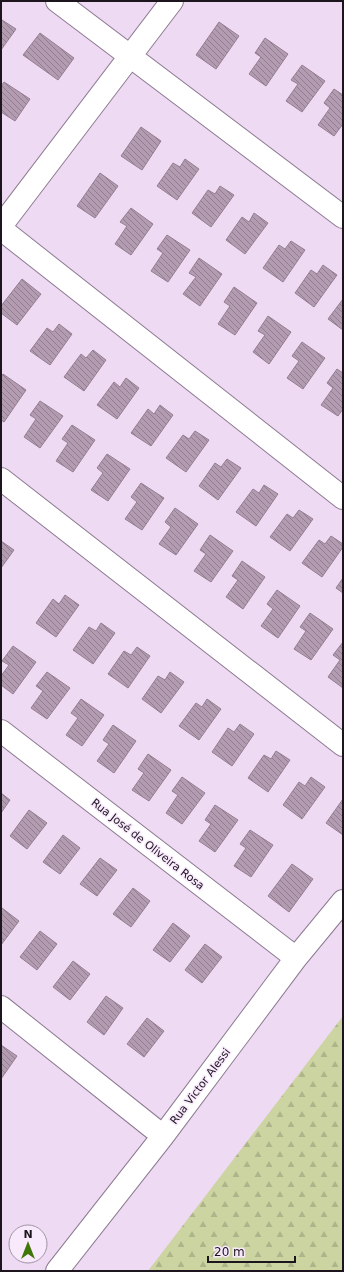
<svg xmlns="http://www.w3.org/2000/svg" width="344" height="1272" viewBox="0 0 344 1272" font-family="'DejaVu Sans',sans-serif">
<defs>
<pattern id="forest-firs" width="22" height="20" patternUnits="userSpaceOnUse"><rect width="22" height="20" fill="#ccd4a1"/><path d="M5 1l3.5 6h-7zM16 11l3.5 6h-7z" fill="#afb58a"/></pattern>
<pattern id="building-back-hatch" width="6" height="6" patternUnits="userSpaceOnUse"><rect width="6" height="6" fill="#b39cb1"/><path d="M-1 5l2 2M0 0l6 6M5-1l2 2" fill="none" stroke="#917e8f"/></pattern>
</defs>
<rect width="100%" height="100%" fill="#eedaf3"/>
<path fill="url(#forest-firs)" d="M343 1016V1271H148Z"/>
<path fill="url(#building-back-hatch)" stroke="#947e92" d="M2 20 16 29 1 50V21Z
M219 22 239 36 216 69 196 55Z
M40 33 74 58 58 80 23 55Z
M265 38 288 54 266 86 249 74 261 57 255 53Z
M302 65 325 81 302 112 286 101 298 84 291 80Z
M4 82 30 99 15 121 1 112V86Z
M334 89 343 95V124L334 136 318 125 330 108 324 103Z
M141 127 161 141 142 170 121 156Z
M185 159 199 169 177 200 157 186 173 163 180 167Z
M100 173 118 186 95 218 77 206Z
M220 186 234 195 211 227 192 213 208 190 215 194Z
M131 208 153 224 131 255 115 244 127 226 120 222Z
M254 213 268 223 245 254 226 240 242 217 249 222Z
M167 235 190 250 168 282 151 271 163 253 157 249Z
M291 241 305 250 283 282 263 268 279 245 285 249Z
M199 258 222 274 200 306 183 294 196 277 189 273Z
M323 265 337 275 314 307 295 293 311 270 317 274Z
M22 279 41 294 17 325 1 313V306Z
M234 287 257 303 235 335 218 324 230 306 224 302Z
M343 299V330L328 319Z
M268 316 291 332 269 364 253 352 265 335 258 331Z
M59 324 72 334 50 365 30 351 47 328 53 332Z
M302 342 325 358 303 389 287 378 299 361 292 356Z
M93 350 106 360 84 391 64 377 81 354 86 358Z
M337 369 343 373V409L338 416 321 405 333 388 327 383Z
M3 374 26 390 4 422 1 420V377Z
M126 378 139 388 117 419 97 405 114 382 120 387Z
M40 401 63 416 40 448 24 437 36 419 30 415Z
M160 405 173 415 151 446 131 433 148 409 154 414Z
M72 425 95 440 73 472 56 461 68 443 62 439Z
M195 431 209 440 186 472 166 458 183 435 189 439Z
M107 454 130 469 108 501 91 490 103 473 97 468Z
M227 459 241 468 218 500 199 486 215 463 221 467Z
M141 483 164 498 142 530 125 519 137 502 131 497Z
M264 485 278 494 256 526 236 512 253 489 259 493Z
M175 508 198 524 176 555 159 544 171 527 165 522Z
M299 510 313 519 290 551 270 537 287 514 293 518Z
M210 535 233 551 211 582 194 571 206 554 200 550Z
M331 536 343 544V547L322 577 302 563 319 540 325 544Z
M1 541 14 550 1 568Z
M242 561 265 577 243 609 226 597 238 580 232 576Z
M343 578V593L336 588Z
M277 590 300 606 278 638 261 626 273 609 267 604Z
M65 595 79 605 56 637 36 623 53 599 59 604Z
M310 613 333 629 311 660 294 649 306 631 300 627Z
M101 623 115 633 93 664 73 650 89 627 96 631Z
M343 642V688L328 677 340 660 333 655Z
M13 646 36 662 13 694 1 685V676L9 665 2 661Z
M137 647 150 656 128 688 108 674 124 651 131 655Z
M47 672 70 688 47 719 31 708 43 691 36 686Z
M170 672 184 682 161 713 142 699 158 676 165 680Z
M81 699 104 715 82 746 66 735 78 718 71 713Z
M207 699 221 709 199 740 179 726 196 703 202 707Z
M240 724 254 734 232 766 212 752 228 728 234 732Z
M113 725 136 741 114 773 97 761 109 744 103 740Z
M276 751 290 760 268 792 248 778 264 755 271 759Z
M148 754 171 770 149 801 132 790 144 773 138 769Z
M182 777 205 793 182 824 166 813 178 795 172 791Z
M311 777 325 787 302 819 283 805 299 782 305 786Z
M1 793 10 800 1 813Z
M343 799V835L326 823Z
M215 805 238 820 215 852 199 841 211 824 205 820Z
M29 810 47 823 27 849 10 836Z
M250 830 273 845 251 877 234 866 246 848 240 844Z
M63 835 80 848 60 874 43 862Z
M100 858 117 870 97 896 80 884Z
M292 864 313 879 289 912 268 896Z
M133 888 150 901 131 927 113 914Z
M2 908 19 921 1 945V910Z
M173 923 190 936 170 962 153 950Z
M40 931 57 944 37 970 20 957Z
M205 944 222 957 202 983 185 970Z
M73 961 90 974 70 1000 53 987Z
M106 996 123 1008 104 1035 87 1022Z
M147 1018 164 1031 144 1057 127 1044Z
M1 1045 17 1056 1 1079Z"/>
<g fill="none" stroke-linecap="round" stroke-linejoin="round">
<g stroke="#8d7b92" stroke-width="24">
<path id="minor" d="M57 1 343 217
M1 226 172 1
M1 229 343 498
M1 479 343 745
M1 731 296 958
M1 1007 163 1136
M57 1271 163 1136 296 958 343 901"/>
</g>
<use href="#minor" stroke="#fff" stroke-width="22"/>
</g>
<g text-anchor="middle" stroke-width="3" stroke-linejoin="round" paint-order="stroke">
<g font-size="11" fill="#1c151e" stroke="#f9e9fd">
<text transform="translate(148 844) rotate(38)" y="4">Rua José de Oliveira Rosa</text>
<text transform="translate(200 1086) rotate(-53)" y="4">Rua Victor Alessi</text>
</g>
</g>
<rect width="344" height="1272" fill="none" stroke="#1c151e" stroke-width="4"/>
<g transform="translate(28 1244)"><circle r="19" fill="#f9e9fd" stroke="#a194a4"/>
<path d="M0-3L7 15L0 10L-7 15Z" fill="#407709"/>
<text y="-6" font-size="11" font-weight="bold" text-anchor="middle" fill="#1c151e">N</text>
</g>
<path d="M208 1256v6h87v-6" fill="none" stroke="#1c151e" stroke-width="2"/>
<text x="214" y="1256" font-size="12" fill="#1c151e" stroke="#f9e9fd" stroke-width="3" paint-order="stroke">20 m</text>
</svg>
